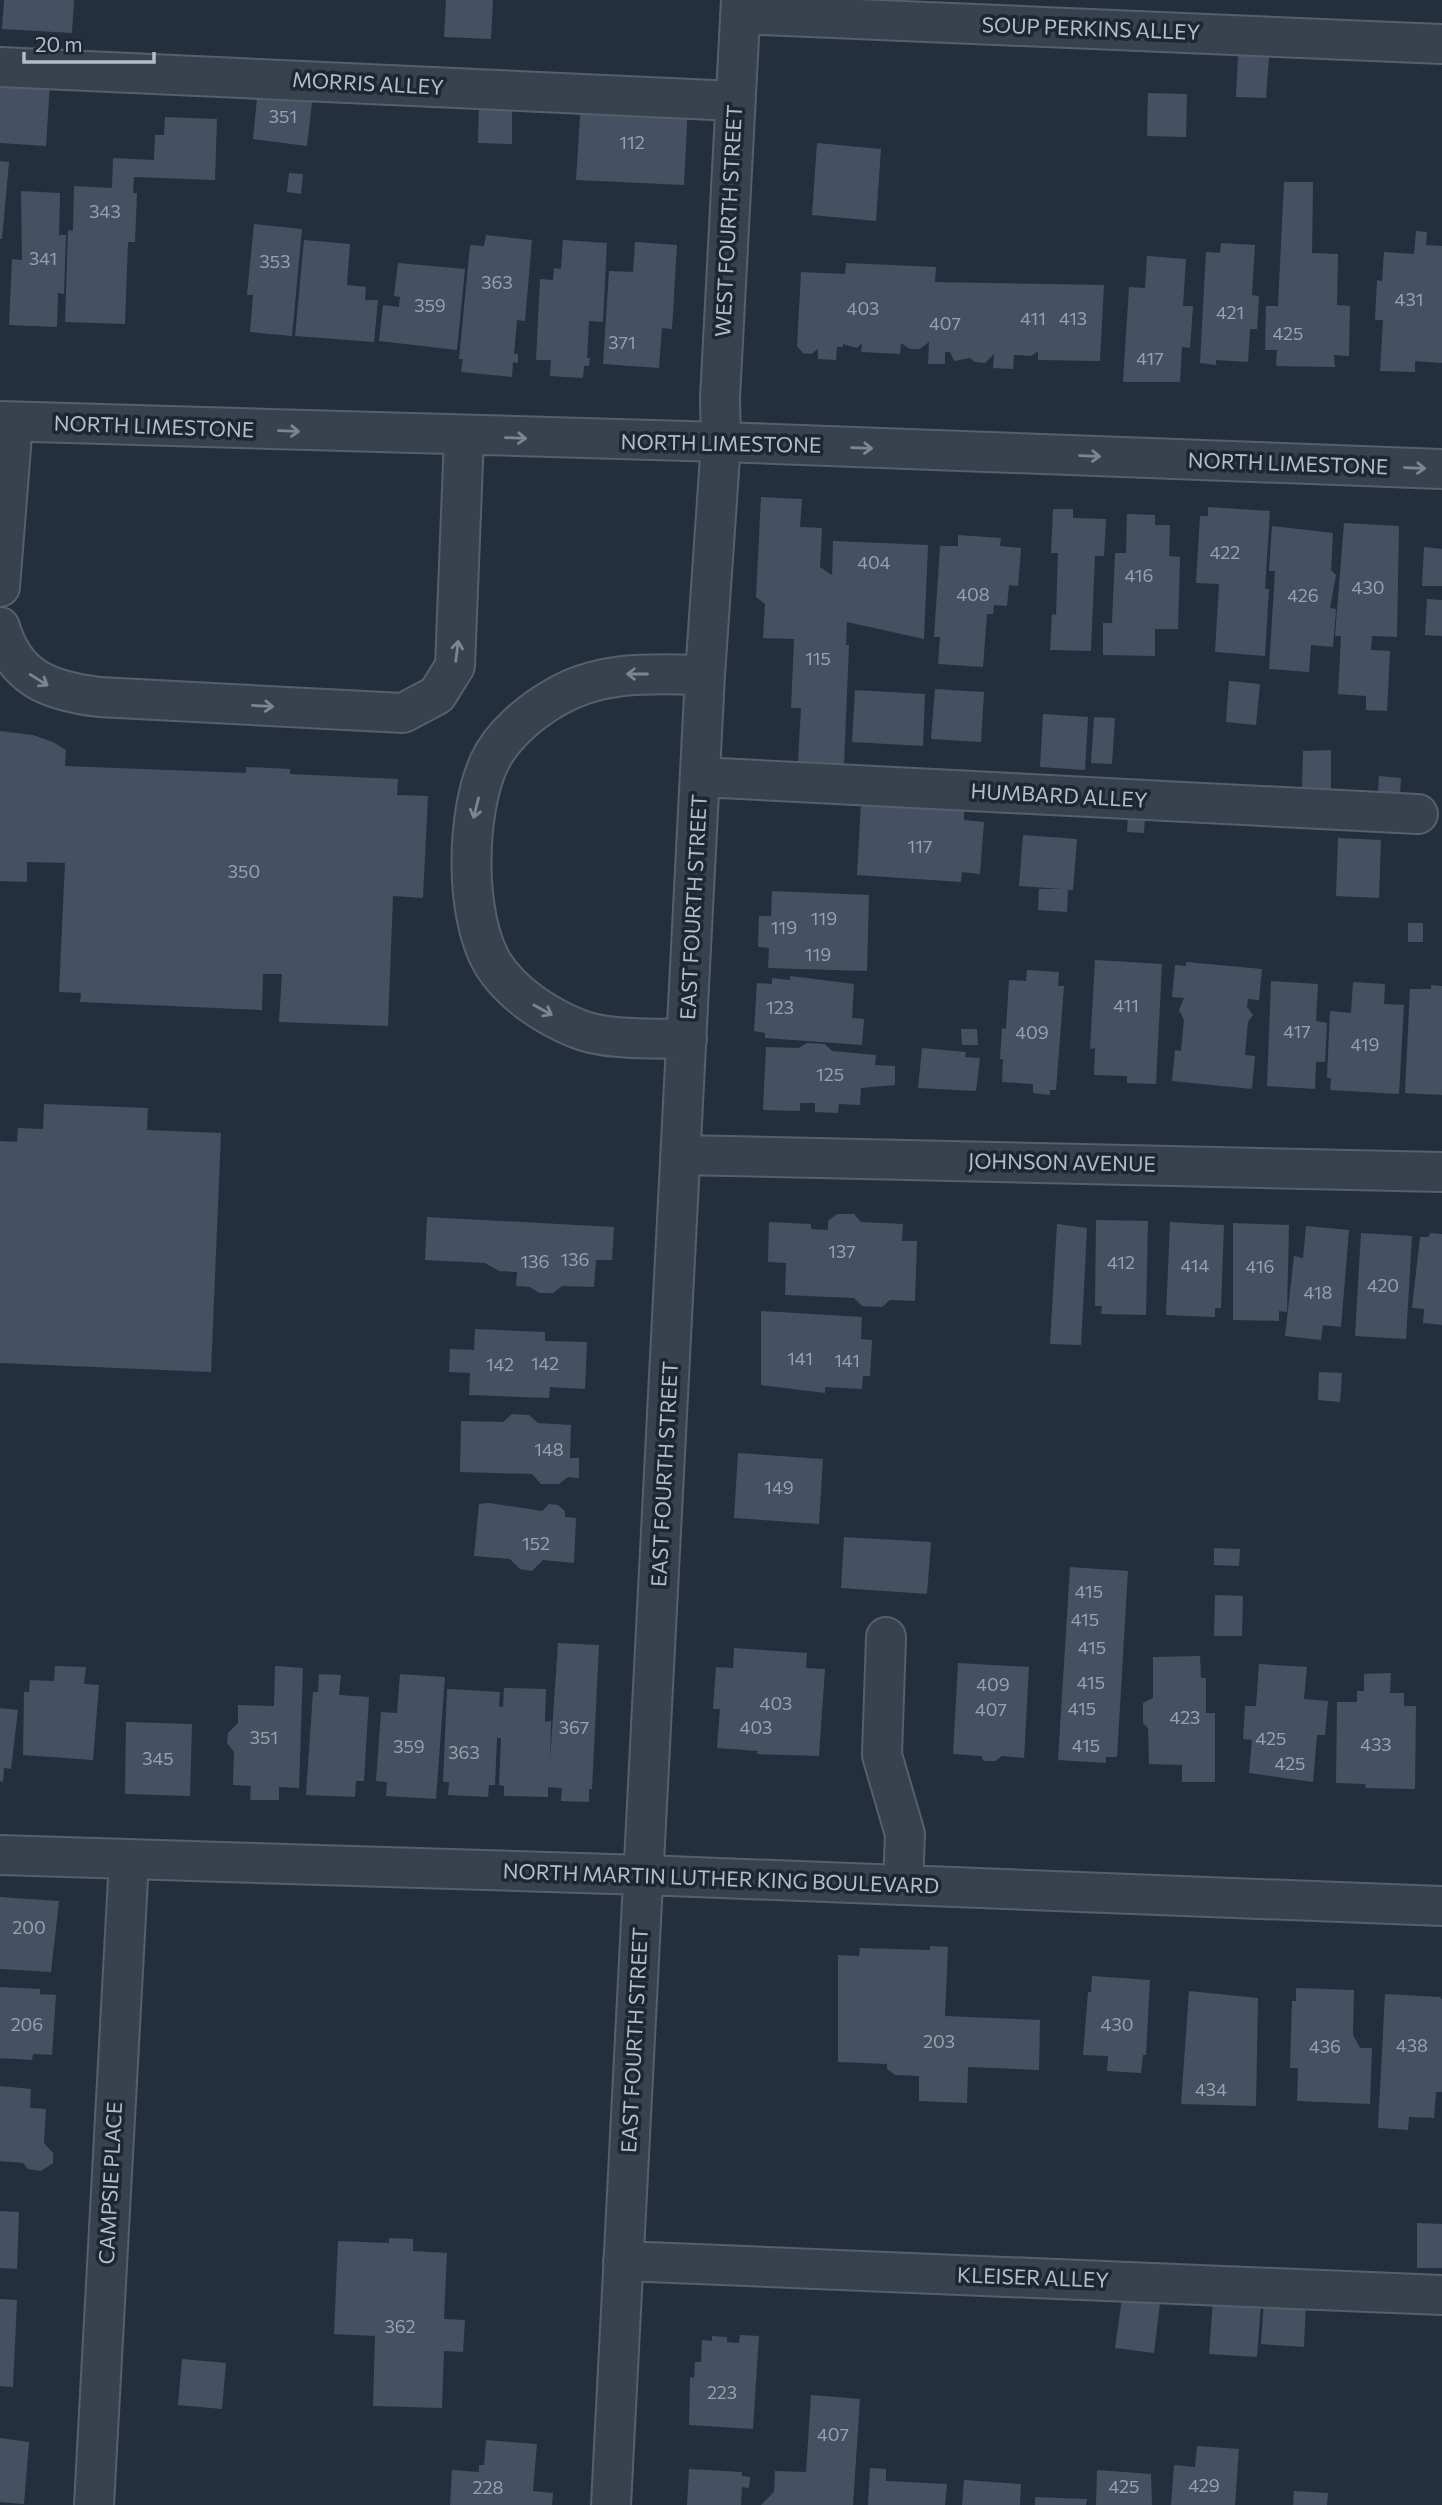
<svg xmlns="http://www.w3.org/2000/svg" width="1442" height="2505" viewBox="0 0 1442 2505" font-family="Commissioner,sans-serif">
<rect width="100%" height="100%" fill="#242f3e"/>
<path fill="#455162" d="M4 0H74L72 33 2 29Z
M446 0H493L491 39 444 37Z
M1238 55 1269 57 1266 98 1236 97Z
M0 80 50 82 46 146 0 143Z
M258 88 313 94 307 146 253 139Z
M1148 93 1187 94 1186 137 1147 136Z
M581 100 688 105 684 185 576 180Z
M479 104 512 105V144L478 143Z
M165 117 217 119 215 180 134 177 133 193H137L135 242H128L125 324 65 322 68 230 73 231 74 186 112 188 113 158 154 160 155 135H164Z
M817 143 881 149 876 221 812 215Z
M0 161 9 162 2 239H0Z
M289 173 303 174 301 194 287 192Z
M1284 182H1313L1312 253 1338 254 1337 305 1350 306 1349 356 1334 355 1335 367 1276 366 1277 350H1265L1266 306H1278Z
M21 191 60 193 59 235H66L64 294 58 293 57 327 9 325 12 259 22 260Z
M254 224 302 229 292 336 250 332 253 295H247Z
M1416 231 1427 232 1426 245 1442 246V363L1415 361V372L1380 371 1383 320H1375L1377 280 1382 281 1384 252 1414 254Z
M486 235 532 240 525 321 517 320 514 354H518V363L513 362 512 377 461 372 463 359H459L470 245 484 246Z
M304 240 350 244 347 285 366 287 365 300H378L374 342 295 336Z
M563 240 607 243 603 322 589 321 587 358H590L589 366H584L583 378 550 376 551 360H536L540 279 553 280 554 268 561 269Z
M635 242 677 245 672 329 662 328 659 368 603 364 609 271 633 272Z
M1221 243 1255 245 1252 295 1259 296 1257 329H1250L1248 362 1216 360V365L1200 363 1206 252 1220 253Z
M1147 256 1186 259 1183 306H1193L1190 348 1182 347 1180 382H1123L1129 287 1145 288Z
M398 263 465 269 457 350 379 341 383 305 399 307 400 297 394 296Z
M846 263 936 267 935 282 1104 285 1100 361 1038 360V351L1031 356 1014 355 1013 369 993 368 994 354 985 363 975 362 970 358 954 361 950 352H945V364H928L929 342 920 349H910L901 343 900 354 861 352 862 343 857 348 843 344V347H837L836 360 818 359V349L811 354 803 353 797 346 801 272 845 274Z
M761 497 802 499 800 527 822 528 820 567 832 575 833 541 928 545 924 639 847 622 846 645H849L844 765 798 762 801 708H791L794 639 763 638 765 604 756 597Z
M1208 507 1270 511 1265 589H1269L1265 656 1215 652 1219 584 1196 583 1200 516H1208Z
M1053 509H1073V518L1106 519 1104 556H1095L1091 651 1050 650 1052 614 1056 615 1058 553H1051Z
M1127 514 1155 515V525H1170L1169 556 1180 557 1178 629H1155V656L1103 655V623H1112L1115 553H1126Z
M1344 523 1399 526 1397 637 1372 636 1371 650 1390 651 1387 711 1366 710V696L1338 694 1341 636H1335Z
M1272 526 1333 533 1331 570 1336 575 1330 608 1336 609 1333 647 1311 645 1309 672 1269 669 1275 571H1269Z
M958 535 1001 538 1000 546 1021 548 1018 586 1009 585 1007 606 994 605 993 614H987L983 667 938 664 940 637H934L940 546H958Z
M1424 547 1442 549V586H1422Z
M1427 599 1442 600V636L1425 635Z
M1229 681 1260 684 1256 725 1226 722Z
M935 689 984 692 981 742 931 739Z
M855 690 925 694 923 746 852 742Z
M1043 714 1088 717 1085 770 1040 767Z
M1094 717 1115 718 1112 764 1091 763Z
M0 731 33 735 53 742 66 750 65 766 246 773V767L290 769V774L398 779 397 795 428 796 423 898 393 896 388 1026 279 1022 282 974H263L262 1010 80 1002 81 993 59 992 65 863 27 862V882L0 881Z
M1331 750V791L1302 790 1303 751Z
M1379 776 1401 778 1400 795 1378 793Z
M861 803 964 811V820L984 822 980 874 962 872 961 882 857 875Z
M1128 816 1145 817 1144 833 1127 832Z
M1023 835 1077 839 1073 890H1068L1067 912 1038 910 1039 889H1062L1019 886Z
M1338 838 1381 840 1379 898 1336 896Z
M772 891 869 895 867 971 768 968 769 948 758 947 759 916H771Z
M1408 923H1423V942H1408Z
M1095 960 1162 964 1156 1084 1127 1083V1076L1094 1075 1095 1048 1090 1049Z
M1186 962 1262 969 1259 1000 1248 999 1247 1007 1253 1015 1248 1022 1245 1055 1255 1056 1252 1089 1172 1081 1175 1050 1181 1051 1184 1020 1179 1010 1184 998 1172 997 1175 965 1186 966Z
M1027 970 1059 972 1058 986H1064L1056 1090H1050V1095L1033 1093V1084L1002 1082 1003 1059H1000L1002 1028 1006 1029 1009 980 1026 981Z
M790 976 854 984 852 1018 864 1019 862 1045 765 1038V1033L754 1031 757 983 772 984V978L790 980Z
M1271 981 1318 984 1316 1021 1327 1023 1325 1062H1316L1315 1089 1267 1086Z
M1353 982 1385 984 1384 1004 1404 1005 1399 1094 1330 1090 1331 1078H1327L1330 1011 1351 1013Z
M1431 985 1442 986V1095L1405 1093 1410 989H1431Z
M961 1029H977L978 1045H962Z
M807 1043 825 1044 832 1051 876 1055 875 1065 895 1066V1085L861 1088 860 1105 839 1104 838 1113 815 1112V1103H800V1111L763 1110 766 1047 799 1048Z
M922 1048 966 1052 965 1057 980 1058 976 1091 918 1088Z
M44 1104 148 1108 147 1130 221 1133 211 1372 0 1363V1141L17 1142 18 1128 43 1129Z
M837 1214H854L861 1222 903 1224 902 1241H917L915 1301 890 1300 882 1307 862 1306 854 1298 785 1295 786 1263 768 1262 769 1222 811 1224V1229L828 1230V1221Z
M427 1217 614 1227 612 1260H596L594 1287 562 1286 553 1293H539L530 1287 516 1286 517 1272 499 1271 485 1263 425 1260Z
M1096 1220 1148 1221 1146 1315 1101 1314 1102 1306H1095Z
M1170 1222 1224 1225 1221 1308H1215V1317L1166 1315Z
M1233 1223 1289 1225 1287 1312 1279 1311V1321L1233 1320Z
M1057 1224 1087 1228 1081 1345 1050 1344Z
M1306 1226 1349 1230 1341 1327 1323 1325 1321 1340 1285 1336 1294 1256 1303 1258Z
M1361 1233 1412 1236 1406 1339 1355 1336Z
M1431 1233 1442 1234V1325L1423 1323 1424 1309 1412 1308 1420 1237H1428Z
M761 1311 862 1317 861 1339 872 1340 870 1376H863L862 1389 825 1387V1393L761 1385Z
M475 1329 545 1332V1341L587 1342 585 1389 550 1387 549 1398 469 1395 470 1373 449 1372 450 1349 474 1350Z
M1319 1372 1342 1373 1340 1402 1318 1400Z
M512 1414 529 1415 538 1423 571 1425 570 1458H579V1478L568 1477 559 1484H541L532 1474 460 1472 461 1421 503 1422Z
M738 1453 823 1459 819 1524 734 1518Z
M489 1503 542 1511 549 1504 558 1505 565 1511V1517L576 1518 574 1563 543 1560 532 1571 520 1569 510 1559 474 1556 479 1504Z
M844 1537 931 1542 927 1594 841 1588Z
M1214 1548 1240 1549 1239 1566 1214 1565Z
M1070 1567 1128 1571 1117 1757H1106V1763L1058 1760Z
M1215 1595 1243 1596 1242 1636H1214Z
M558 1643 599 1645 592 1789H589V1802L561 1801 562 1788 548 1787V1797L504 1796V1786L499 1785 501 1738H497L495 1785H489L488 1797 448 1795 449 1782H443L447 1689 500 1692 499 1706 503 1707 504 1688 546 1689 545 1722 551 1721 550 1760Z
M734 1648 807 1653 806 1668 825 1669 819 1756 757 1754 758 1751 717 1748 720 1709H713L716 1667 733 1668Z
M1200 1656 1201 1678H1206V1713H1215V1782H1182V1765L1149 1764 1148 1728 1143 1723V1703L1153 1698V1657Z
M958 1663 1029 1667 1024 1758 1002 1756 995 1761H984L981 1756 953 1754Z
M1259 1664 1307 1667 1304 1699 1328 1701 1325 1735H1317L1313 1782 1249 1773 1252 1740 1243 1739 1245 1706H1256Z
M55 1666 86 1667 84 1684 99 1685 93 1760 23 1755 24 1692H29L30 1680 54 1681Z
M275 1666 303 1668 299 1788 279 1787V1800H250L251 1786 233 1785 234 1752 227 1743 228 1733 238 1723V1705L274 1706Z
M1391 1673 1390 1693H1404V1706H1416L1415 1789 1366 1788 1365 1784 1336 1783 1337 1702H1357V1691H1364V1674Z
M319 1674 341 1675 339 1695 369 1697 364 1781H356L355 1797 306 1795 313 1692H318Z
M400 1674 445 1677 436 1799 386 1796 387 1782 376 1781 381 1712 397 1713Z
M0 1708 18 1710 11 1769 4 1768 3 1782 0 1781Z
M126 1722 192 1724 190 1796 125 1794Z
M0 1897 59 1901 51 1972 0 1969Z
M930 1946 948 1947 945 2016 1040 2020 1039 2070 968 2067 967 2103 919 2101V2076L895 2075 887 2069V2064L838 2062V1955L859 1956 860 1948 930 1950Z
M1092 1976 1150 1980 1146 2055H1143L1141 2073 1107 2071 1108 2056 1083 2055 1088 1992H1091Z
M0 1987 40 1989V1994L56 1995 52 2055 33 2054 32 2060 0 2058Z
M1296 1988 1354 1990 1353 2035 1360 2048H1372L1370 2104 1297 2101 1298 2068H1290L1292 2001H1296Z
M1189 1991 1258 1998 1256 2106 1181 2104Z
M1385 1994 1440 1997 1442 2000V2092H1436L1434 2118 1409 2117 1408 2130 1378 2128Z
M0 2086 31 2089 30 2108 46 2109 44 2143 53 2153V2163L41 2171 28 2169 23 2163 0 2161Z
M0 2211 19 2212 17 2269 0 2268Z
M1417 2223 1442 2224V2268H1417Z
M389 2238 413 2239V2251L447 2253 444 2319 465 2320 463 2352 444 2351 442 2408 373 2406 375 2336 334 2334 338 2241 389 2243Z
M1122 2298 1160 2303 1154 2353 1115 2348Z
M0 2299 17 2300 13 2387 0 2386Z
M1264 2299 1306 2301 1304 2347 1261 2344Z
M1213 2301 1261 2304 1257 2357 1209 2354Z
M740 2335 759 2336 753 2429 689 2425 690 2377 694 2378 695 2362H701L702 2340 712 2341V2336L727 2337V2342L739 2343Z
M182 2359 226 2363 222 2409 178 2405Z
M811 2395 860 2399 853 2505H761L774 2492 775 2471 806 2472Z
M0 2438 29 2442 24 2504 0 2502Z
M486 2440 537 2444 533 2491 553 2493 552 2505H450L452 2470 479 2472V2465H484Z
M1197 2446 1239 2449 1235 2505H1171L1174 2465 1195 2467Z
M870 2468 886 2469V2481L947 2484 945 2505H868Z
M689 2469 742 2472V2476L750 2477 749 2488 742 2487 741 2505H687Z
M1097 2470 1151 2474 1152 2505H1096Z
M964 2480 1021 2484 1020 2505H962Z
M1294 2491 1328 2493 1327 2505H1293Z
M1035 2497 1087 2499 1086 2505H1035Z"/>
<g fill="none" stroke-linecap="round" stroke-linejoin="round">
<g stroke="#565f6c" stroke-width="42">
<path id="minor" d="M740 14 1442 44
M0 67 735 101
M0 421 721 442 1442 469
M0 587 13 422
M0 627C15 679 50 691 99 697L403 713 437 695 455 666 464 437
M700 777 1418 814
M687 1039C655 1038 605 1041 576 1028 546 1016 511 993 493 964 464 916 466 813 489 763 501 736 531 711 556 697 603 670 653 674 705 675
M681 1155 1442 1172
M886 1637 882 1755 905 1834 903 1885
M0 1855 644 1875 1442 1906
M623 2261 1442 2295
M94 2505 129 1860
M611 2505 705 675 721 442 720 398 741 0"/>
</g>
<use href="#minor" stroke="#38414e" stroke-width="38"/>
</g>
<defs><path id="oneway-shaft" d="M-6 0H5M1.5-3L5.5 0L1.5 3" fill="none" stroke-width="1.6" stroke-linecap="round" stroke-linejoin="round" transform="scale(1.75)"/></defs>
<g stroke="#7c8592">
<use href="#oneway-shaft" transform="translate(289 431) rotate(2)"/>
<use href="#oneway-shaft" transform="translate(516 438) rotate(2)"/>
<use href="#oneway-shaft" transform="translate(862 448) rotate(2)"/>
<use href="#oneway-shaft" transform="translate(1090 456) rotate(2)"/>
<use href="#oneway-shaft" transform="translate(1415 468) rotate(2)"/>
<use href="#oneway-shaft" transform="translate(457 651) rotate(-83)"/>
<use href="#oneway-shaft" transform="translate(637 674) rotate(180)"/>
<use href="#oneway-shaft" transform="translate(39 680) rotate(32)"/>
<use href="#oneway-shaft" transform="translate(263 706) rotate(3)"/>
<use href="#oneway-shaft" transform="translate(476 808) rotate(104)"/>
<use href="#oneway-shaft" transform="translate(543 1010) rotate(29)"/>
</g>
<g text-anchor="middle" stroke-width="7" stroke-linejoin="round" paint-order="stroke">
<g font-size="18" fill="#98a1af">
<text x="283" y="123">351</text>
<text x="632" y="149">112</text>
<text x="105" y="218">343</text>
<text x="43" y="265">341</text>
<text x="275" y="268">353</text>
<text x="497" y="289">363</text>
<text x="1409" y="306">431</text>
<text x="430" y="312">359</text>
<text x="863" y="315">403</text>
<text x="1230" y="319">421</text>
<text x="1033" y="325">411</text>
<text x="1073" y="325">413</text>
<text x="945" y="330">407</text>
<text x="1288" y="340">425</text>
<text x="622" y="349">371</text>
<text x="1150" y="365">417</text>
<text x="1225" y="559">422</text>
<text x="874" y="569">404</text>
<text x="1139" y="582">416</text>
<text x="1368" y="594">430</text>
<text x="973" y="601">408</text>
<text x="1303" y="602">426</text>
<text x="818" y="665">115</text>
<text x="920" y="853">117</text>
<text x="244" y="878">350</text>
<text x="824" y="925">119</text>
<text x="784" y="934">119</text>
<text x="818" y="961">119</text>
<text x="1126" y="1012">411</text>
<text x="780" y="1014">123</text>
<text x="1297" y="1038">417</text>
<text x="1032" y="1039">409</text>
<text x="1365" y="1051">419</text>
<text x="830" y="1081">125</text>
<text x="842" y="1258">137</text>
<text x="575" y="1266">136</text>
<text x="535" y="1268">136</text>
<text x="1121" y="1269">412</text>
<text x="1195" y="1272">414</text>
<text x="1260" y="1273">416</text>
<text x="1383" y="1292">420</text>
<text x="1318" y="1299">418</text>
<text x="800" y="1365">141</text>
<text x="847" y="1367">141</text>
<text x="545" y="1370">142</text>
<text x="500" y="1371">142</text>
<text x="549" y="1456">148</text>
<text x="779" y="1494">149</text>
<text x="536" y="1550">152</text>
<text x="1089" y="1598">415</text>
<text x="1085" y="1626">415</text>
<text x="1092" y="1654">415</text>
<text x="1091" y="1689">415</text>
<text x="993" y="1691">409</text>
<text x="776" y="1710">403</text>
<text x="1082" y="1715">415</text>
<text x="991" y="1716">407</text>
<text x="1185" y="1724">423</text>
<text x="574" y="1734">367</text>
<text x="756" y="1734">403</text>
<text x="264" y="1744">351</text>
<text x="1271" y="1745">425</text>
<text x="1376" y="1751">433</text>
<text x="1086" y="1752">415</text>
<text x="409" y="1753">359</text>
<text x="464" y="1759">363</text>
<text x="158" y="1765">345</text>
<text x="1290" y="1770">425</text>
<text x="29" y="1934">200</text>
<text x="27" y="2031">206</text>
<text x="1117" y="2031">430</text>
<text x="939" y="2048">203</text>
<text x="1412" y="2052">438</text>
<text x="1325" y="2053">436</text>
<text x="1211" y="2096">434</text>
<text x="400" y="2333">362</text>
<text x="722" y="2399">223</text>
<text x="833" y="2441">407</text>
<text x="1204" y="2492">429</text>
<text x="1124" y="2493">425</text>
<text x="488" y="2494">228</text>
</g>
<g font-size="21" fill="#b4bcc9" stroke="#1d2633">
<text transform="translate(1091 29) rotate(2)" y="7">SOUP PERKINS ALLEY</text>
<text transform="translate(368 84) rotate(3)" y="7">MORRIS ALLEY</text>
<text transform="translate(729 221) rotate(-87)" y="7">WEST FOURTH STREET</text>
<text transform="translate(154 427) rotate(2)" y="7">NORTH LIMESTONE</text>
<text transform="translate(721 444) rotate(1)" y="7">NORTH LIMESTONE</text>
<text transform="translate(1288 464) rotate(2)" y="7">NORTH LIMESTONE</text>
<text transform="translate(1059 796) rotate(3)" y="7">HUMBARD ALLEY</text>
<text transform="translate(694 907) rotate(-87)" y="7">EAST FOURTH STREET</text>
<text transform="translate(1062 1163) rotate(1)" y="7">JOHNSON AVENUE</text>
<text transform="translate(665 1474) rotate(-87)" y="7">EAST FOURTH STREET</text>
<text transform="translate(721 1879) rotate(2)" y="7">NORTH MARTIN LUTHER KING BOULEVARD</text>
<text transform="translate(635 2040) rotate(-87)" y="7">EAST FOURTH STREET</text>
<text transform="translate(111 2183) rotate(-87)" y="7">CAMPSIE PLACE</text>
<text transform="translate(1033 2278) rotate(2)" y="7">KLEISER ALLEY</text>
</g>
</g>
<path d="M24 52v10h130v-10" fill="none" stroke="#b4bcc9" stroke-width="3.5"/>
<text x="35" y="52" font-size="21" fill="#b4bcc9" stroke="#1d2633" stroke-width="5" paint-order="stroke">20 m</text>
</svg>
